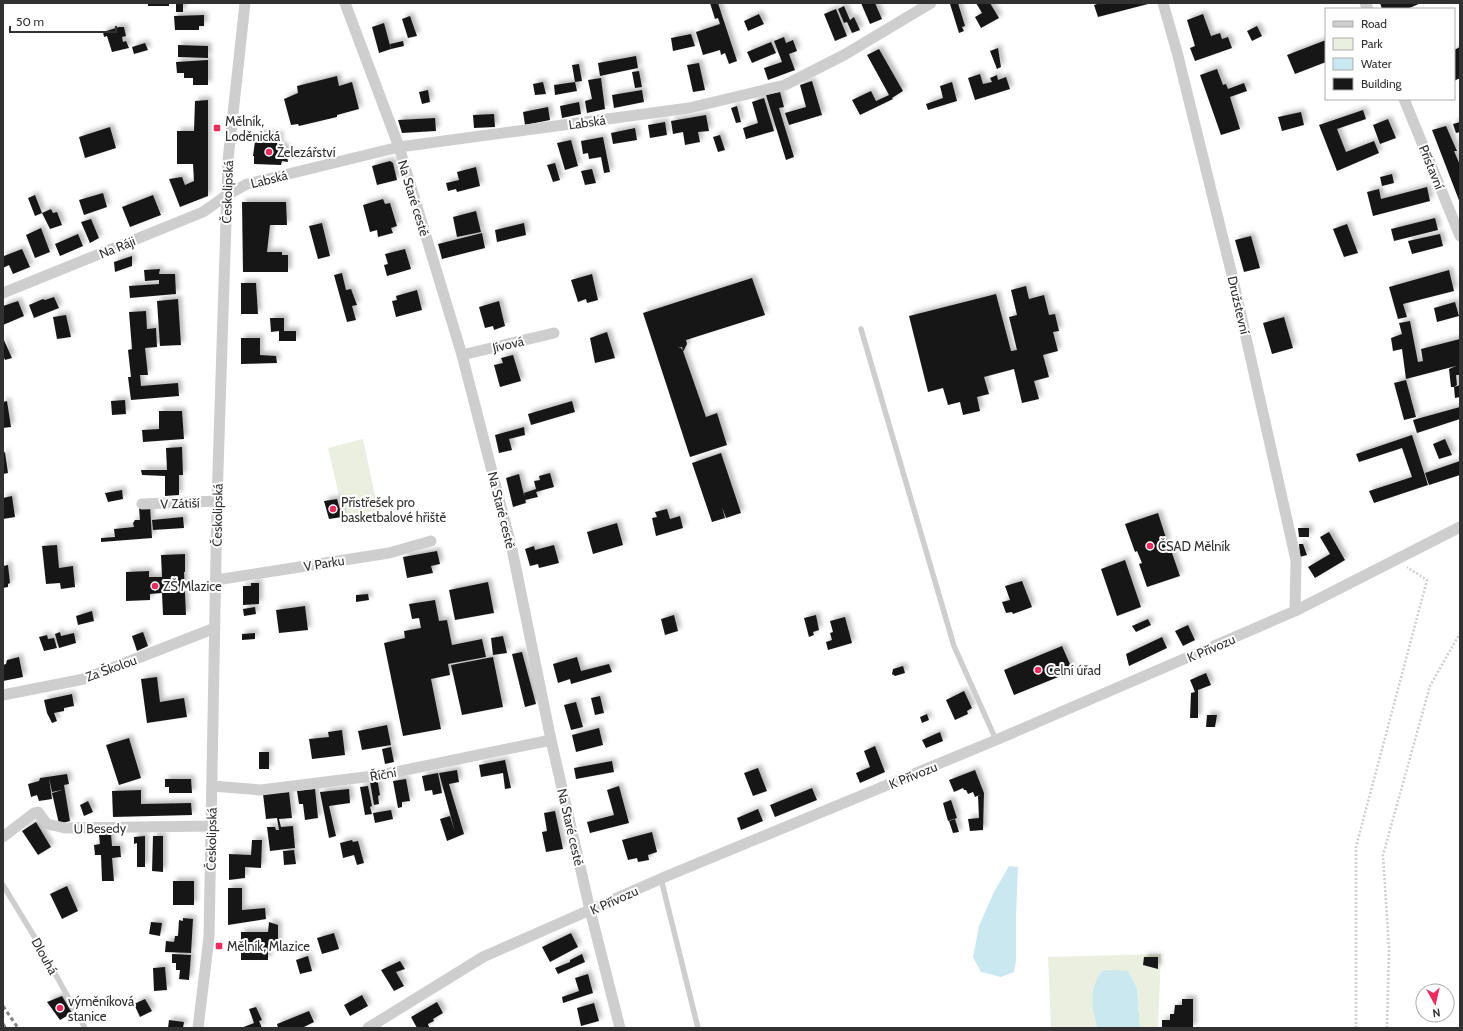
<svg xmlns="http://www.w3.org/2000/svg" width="1463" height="1031" viewBox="0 0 1463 1031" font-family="Cabin,sans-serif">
<defs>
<filter id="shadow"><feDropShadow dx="3.5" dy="-3.5" stdDeviation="2" flood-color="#0004"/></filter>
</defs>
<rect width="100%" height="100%" fill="#fff"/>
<path fill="#eaefdf" d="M363 439 378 510 344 517 328 448Z
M1161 954 1158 1028H1140L1137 988 1128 971 1094 1014 1097 1028H1051L1048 957Z"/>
<path fill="#cae8f0" d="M1009 866 1018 867 1016 918V961L1014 972 1001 977 981 972 973 957 979 926 994 892Z
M1112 970 1128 971 1137 988 1140 1028H1097C1092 1006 1088 991 1102 971Z"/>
<path fill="#181818" filter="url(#shadow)" d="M148 3H169V6H148Z
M176 3H183V12H176Z
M710 3H718L737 61 729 64 725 53 721 55 720 50 703 55 696 32 720 24 718 18 715 19Z
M861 3H875L882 19 870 24Z
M952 3H958L965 26 962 27 964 31 959 33 950 4Z
M976 3H990L999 18 981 28 975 17 982 13Z
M1100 3H1148V4L1098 17 1094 5Z
M1380 3H1421L1407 9H1382Z
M844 6 850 20 854 17 860 30 852 33 847 22 844 23 838 9Z
M836 9 847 36 835 41 824 14Z
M759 14 764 24 748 31 744 21Z
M1203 14 1211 36 1220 33 1222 39 1228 37 1232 48 1195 61 1190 48 1195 46 1187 20Z
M204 15V26H199V30H175L174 16Z
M410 16 417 36 408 38 402 19Z
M384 23 391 49 379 53 372 27Z
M1257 26 1262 36 1252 41 1247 31Z
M119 27H124L126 36 122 37 123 42 126 41 129 48 112 52 107 36 104 37 103 32Z
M691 34 695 46 673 51 671 38Z
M784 37 786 43 793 40 797 51 789 54 795 70 768 80 764 68 782 62 774 41Z
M1326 40V62L1295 74 1287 55Z
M403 41 404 46 391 49 390 44Z
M771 42 776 53 752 63 747 52Z
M145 43 148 50 134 54 132 47Z
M178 45 208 46V58L178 57Z
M1460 47V78L1454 81V50Z
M998 48 1001 67 997 69 990 51Z
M879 49 903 91 892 98 893 99 860 115 852 100 871 91 876 101 889 95 867 55Z
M636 56 638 68 600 76 598 63Z
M208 60V85H193V78H184V73H177L176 62Z
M699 63 705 90 693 92 687 65Z
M579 64 582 81 575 82 572 65Z
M1217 69 1223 85 1226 84 1228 89 1244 83 1247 91 1230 97 1240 129 1221 135 1200 75Z
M639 71 642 87 635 88 632 72Z
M980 74 983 84 992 82 990 78 997 75 998 80 1006 77 1010 89 975 100 968 78Z
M337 76 339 86 352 82 359 109 337 115V117L299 126 298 124 291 125 284 99 298 93 297 86Z
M601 78 605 109 587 113 585 101 592 99 588 80Z
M812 81 822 115 789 125 785 113 806 107 800 85Z
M543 82 546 94 535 95 533 84Z
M575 82 577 91 555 95 554 85Z
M952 82 957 101 928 110 926 104 943 98 940 86Z
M428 90 430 102 422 104 419 92Z
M642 90 644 102 614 108 612 95Z
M780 92 784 107 779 108 794 157 786 160 766 95Z
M764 98 774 131 746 139 743 128 758 123 752 102Z
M208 100V196L180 207 169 179 182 177 185 185 194 181 193 164H177V131H194L195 101Z
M579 102 581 114 562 118 560 106Z
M737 106 741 122 736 123 731 108Z
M548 107 550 120 525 125 523 112Z
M1363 110 1366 119 1337 129 1346 152 1374 141 1379 153 1337 171 1319 125Z
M1301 112 1304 125 1282 131 1278 117Z
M494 114 495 127 474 128 473 115Z
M706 115 709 131 698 132 700 142 685 145 683 132 673 134 671 121Z
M435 118 436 131 402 133 398 120Z
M1388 119 1396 138 1380 144 1373 125Z
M665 122 667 135 650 138 648 125Z
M1460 122V132L1456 133 1453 124Z
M1446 126 1457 151H1454L1460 165V203L1432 130Z
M110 127 116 148 85 158 79 137Z
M635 128 637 140 613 144 611 133Z
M256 134 280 135 279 145 286 148 288 162 282 161 281 165 254 164V156H253Z
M720 135 725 150 718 152 713 137Z
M603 137 610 172 604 173 601 157 589 159 588 153 583 154 581 141Z
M571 140 578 166 565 170 557 143Z
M390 161 393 163 397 180 377 185 372 166Z
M555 163 560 180 553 182 547 165Z
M476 167 480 186 457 192 456 189 448 191 446 183 459 180 457 172Z
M592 169 596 183 585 185 581 171Z
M1392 174 1394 183 1382 186 1380 177Z
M1427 187 1430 201 1373 216 1367 192 1379 189 1381 199Z
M103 193 107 207 84 215 79 200Z
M35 195 42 213 35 216 28 198Z
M153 195 161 215 130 227 122 207Z
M383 199 385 204 390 203 397 226 391 228 393 233 378 237 377 230 370 232 363 205Z
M242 202H286L287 225H270L267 252H282V255H288V272H243Z
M51 209 53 213 57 212 62 225 50 229 42 213Z
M476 211 481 232 457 237 453 217Z
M1435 218 1438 230 1394 241 1391 229Z
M91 219 99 238 90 243 81 222Z
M322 223 330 256 318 259 309 226Z
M524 223 526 235 497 242 495 230Z
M1347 224 1358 253 1344 257 1333 229Z
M41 228 50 252 35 258 26 235Z
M482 233 485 248 442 259 438 244Z
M78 234 83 246 60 256 55 244Z
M1440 234 1443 246 1412 254 1408 241Z
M1251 236 1260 268 1244 272 1235 240Z
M22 249 30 267 13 274 9 265 3 268V253L4 256Z
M405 249 411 269 387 276 384 265 388 264 385 254Z
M132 256V266L115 272 114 262Z
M160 269 159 274H175L176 294 130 298 129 286 159 284V280L145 281 144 270Z
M1449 270 1454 291 1403 304 1407 317 1398 319 1389 287Z
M342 273 346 290 351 289 357 305 352 306 356 320 347 322 334 275Z
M592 274 598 300 587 303 586 299 578 302 571 280Z
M752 278 765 315 686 340 687 344 683 352 682 347 678 348H681L683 351 706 417 717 413 727 445 690 457 643 313Z
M241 283H256L258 314H241Z
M1026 286 1029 299 1044 295 1049 315 1055 314 1059 331 1053 332 1058 351 1043 355 1049 377 1034 381 1039 399 1022 403 1014 369 984 377 989 394 977 397 980 411 963 415 960 402 948 405 943 388 928 392 909 316 996 294 1011 351 1017 350 1009 317 1017 315 1011 290Z
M417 290 422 310 396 317 392 301 397 300 396 296Z
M54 297 59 308 34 318 29 305 43 299 45 300Z
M178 299 181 345 160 346 157 301Z
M18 301 24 316 3 325V306Z
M499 301 505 326 494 330 493 326 485 328 479 307Z
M1455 302 1459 316 1437 322 1434 308Z
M146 311 147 329 156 328 157 347 145 348 148 375H140L141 386 178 383 179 396 131 400 128 377H131L128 350 132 349 129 312Z
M66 315 71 337 57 339 53 317Z
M1284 317 1293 348 1272 354 1263 323Z
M270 318H284V331H296V341H279V331L271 332Z
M1410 321 1418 362 1423 361 1421 349 1460 339V375H1456L1457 385 1454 387 1460 385V397L1455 398 1454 387H1451L1449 369 1456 366 1406 379 1402 349 1393 351 1391 338 1402 334 1399 323Z
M607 332 615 358 595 363 590 338Z
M3 338 12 358 5 360 3 356Z
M241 338H260V355L276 356 277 363 241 364Z
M513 355 521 381 500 387 494 365 503 363 501 358Z
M1406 380 1416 417 1404 420 1394 383Z
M125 400 126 414 112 415 111 401Z
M7 401 11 427 3 428V402Z
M572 401 575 412 531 425 528 414Z
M1460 407V419L1417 433 1413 420Z
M159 411H182L184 439 143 442 142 430 159 429Z
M524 427 525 435 509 439 512 450 499 453 495 435Z
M1412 435 1428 485 1374 503 1369 491 1412 477 1402 448 1359 462 1356 454Z
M1445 439 1452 455 1439 459 1433 444Z
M182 447 183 475H179V495L165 496V476L142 475 141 470H167L166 448Z
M5 452 8 473 3 474V453Z
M721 453 741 513 726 518 722 507 725 518 712 522 692 463Z
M1460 461V475L1429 485 1425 473Z
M550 473 554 487 536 492 538 497 525 500 524 493 536 489 534 481 540 480 539 476Z
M519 474 526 503 513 507 506 478Z
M122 490 123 499 108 502 105 493Z
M12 496 15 517 3 519V498Z
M337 499 342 517 329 519 324 501Z
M150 506 152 538 101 542V538L115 537 114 529 134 527 133 523 135 520H140L139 508Z
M667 509 670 519 680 516 683 528 656 536 652 518 657 517 655 512Z
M1158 513 1167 541H1165L1169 553H1172L1180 576 1147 587 1139 564 1142 563 1137 551 1135 552 1125 524Z
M183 517 184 528 153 530 152 520Z
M617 523 623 545 593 554 587 532Z
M1298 528H1309V537H1299Z
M1329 532 1345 560 1315 578 1308 567 1330 554 1320 537Z
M1299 544H1303L1307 555 1300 557Z
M57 545 59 568 73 566 75 587 61 589 60 583 46 584 42 546Z
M554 545 559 563 539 568 538 564 530 566 525 549 534 546 535 550Z
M437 551 440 564 431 566 433 573 407 578 403 557Z
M185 554V572H184L186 615H163L162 593 150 594V600L126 601V572L149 571V577H162L161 555Z
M1125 560 1141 607 1117 616 1101 569Z
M8 565 10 583 8 584V587L3 588V566Z
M1022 581 1032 607 1013 614 1012 612 1006 613 1002 602 1010 600 1005 586Z
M488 582 494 613 455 620 449 590Z
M251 583H259V604L243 605V586H251Z
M368 594 369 600 356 602V595Z
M435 600 439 621 447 620 452 645 482 639 486 657 448 664 450 675 431 679 441 729 403 736 384 643 405 638 404 631 421 628 419 618 412 619 409 604Z
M305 606 308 630 279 633 276 610Z
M255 607 256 614 244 616 243 609Z
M92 611 94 621 78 625 76 616Z
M674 615 678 631 665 635 661 619Z
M816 615 819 630 813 632 814 635 809 637 804 618Z
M845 617 852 643 828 650 826 642 832 640 830 633 833 632 830 621Z
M1148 619 1151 625 1136 632 1132 626Z
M1188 625 1195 640 1183 646 1175 631Z
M60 632 61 636 74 633 76 643 59 648 55 634Z
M143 632 148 646 137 651 132 636Z
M255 633V639L242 640V634Z
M47 635 48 639 54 638 57 648 44 651 39 637Z
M503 636 507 653 493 655 491 638Z
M1162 637 1167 648 1129 666 1126 654Z
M1062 646 1073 671 1014 695 1004 670Z
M522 652 536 704 525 707 512 654Z
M19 657 23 677 3 681V665L6 664 7 660Z
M493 657 503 707 462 715 451 665Z
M577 657 581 671 609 664 612 672 571 684 570 679 558 683 553 664Z
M903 666 905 673 895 676 892 674 893 669Z
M1206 673 1211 685 1198 690V718H1190L1191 693 1195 692 1190 680Z
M157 677 160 702 184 698 187 717 147 723 141 679Z
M964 691 972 708 967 711 968 714 955 720 946 700Z
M72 694 74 706 64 708V711L54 713 57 721 52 723 47 713 44 700Z
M600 696 604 713 595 715 591 698Z
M576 702 583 727 571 730 564 705Z
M927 714 929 720 922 723 920 717Z
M1207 715H1217L1215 727H1206Z
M387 725 391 745 362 750 358 731Z
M599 728 603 745 576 752 572 735Z
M342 730 345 755 312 759 309 739 329 737 328 732Z
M940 732 943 741 926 748 922 740Z
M129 738 141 778 119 785 106 745Z
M875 746 885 772 860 783 856 773 870 767 864 751Z
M391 747 394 762 385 764 382 749Z
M259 752H269V769H259Z
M505 760 511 788 505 789 503 773 481 777 479 765Z
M612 761 614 772 576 779 574 768Z
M758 768 767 791 753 796 744 773Z
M457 770 459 782 449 784 464 834 447 841 440 819 450 816 455 832 439 773Z
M975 770 984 793 983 830 970 831 968 819 979 818 978 796 982 794 975 797 973 792 968 794 966 790H964L963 788 954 792 949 780Z
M438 773 442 793 433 795 432 790 425 791 422 776Z
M67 774 69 784 64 785 70 821 59 824 52 793 62 790 52 792 49 778 52 799 39 801 37 795 31 797 28 784 39 781 40 778Z
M165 779H191L192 793H169V787H165Z
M406 779 410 801 402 802V807L398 808 393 781Z
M375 781 378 783 380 795 378 796 379 804 374 805 370 782Z
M368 786 372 806 370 807 372 814 365 815 360 787Z
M619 786 629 823 590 833 587 822 614 815 607 790Z
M812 788 817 800 775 817 770 805Z
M315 789 318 818 305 820 303 804H299L297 791Z
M349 789 350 803 329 806 336 836 329 838 320 792Z
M141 790V804L191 803 192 815 113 817 112 791Z
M289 792 292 818 279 819 281 827 293 826 295 848 270 851 267 827H275L276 830H279L277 818 266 819 263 794Z
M951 800 957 818 948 821 943 803Z
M88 801 93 812 84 816 80 805Z
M758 809 763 821 741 830 737 818Z
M391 810 393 819 375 823 373 813Z
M555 811 563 849 546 852 542 832 547 831 544 813Z
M955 819 959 832 953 833 949 821Z
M36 822 51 847 38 855 22 831Z
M652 832 657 852 648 855 649 860 638 862 637 858 628 860 622 840Z
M111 834 112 846H120L121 857 112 858 114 881H102L101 855H95L94 845 100 844 99 835Z
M145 836V867H137V843L134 844V837Z
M153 836H163V872L152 871Z
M252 840H262L261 868 245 867V878L229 880V854L251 855Z
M352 840 353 842 358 841 364 863 357 865 354 855 343 858 340 843Z
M294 850 296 864 284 865 283 851Z
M173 881H194V905H173Z
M67 886 78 911 62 919 50 894Z
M228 888H242V910L265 908 266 919 228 925Z
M183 918 193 919 191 953 165 952 166 941 174 942 175 936H178L179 920 183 921Z
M151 922 162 923 160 936 149 934Z
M269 922 278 925V948H268V960H241V932H268Z
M334 933 339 949 322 954 317 938Z
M571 933 578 947 550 962 542 947Z
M172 954 191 955 189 980 179 979 180 970H176V963H172Z
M582 954 585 962 558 974 555 968 570 962V960Z
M308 956 312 971 300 974 296 960Z
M1144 957H1158V969L1143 965Z
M400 961 405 969 396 972 404 986 394 991 381 970Z
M165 967 167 990 154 991 153 968Z
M588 974 593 993 563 1003 562 997 579 991 575 978Z
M362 995 368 1006 350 1016 344 1005Z
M62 996 72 1013 60 1020 47 1002Z
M145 999 152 1011 140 1017 134 1004Z
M1182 999H1193V1028H1162V1020H1170V1014H1174L1175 1005H1182Z
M437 1002 443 1013 433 1019 434 1021 428 1024 429 1027 417 1028 411 1017Z
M594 1003 599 1021 581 1026 577 1008Z
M256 1007 262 1020 259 1021 262 1028H241L254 1023 249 1009Z
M309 1011 314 1022 302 1028H278L277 1024Z
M169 1020 184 1022 183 1028H168Z"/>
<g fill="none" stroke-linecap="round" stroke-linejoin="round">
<path stroke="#cecece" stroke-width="2.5" stroke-dasharray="2 2" stroke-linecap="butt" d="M1356 1028V847L1427 580 1407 567
M1387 1028 1389 950 1383 855 1430 686 1460 633"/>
<path stroke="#cecece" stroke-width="5.5" d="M861 329 954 646 996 740
M661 879 698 1028
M3 885 40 946 85 1028"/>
<path stroke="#cecece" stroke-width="11" d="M345 3 399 147 462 355 512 549 551 740 590 910 620 1028
M1163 3 1177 52 1232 275 1296 560 1295 611
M1365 3 1368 9
M1404 99 1460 236
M3 293 203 212 227 195 247 184 399 147 689 108 785 85 844 55 931 3
M462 355 554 333
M142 504 217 501
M216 580 389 553 431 541
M3 695 84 679 215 628
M212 786 261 790 381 775 551 740
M3 837 34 813 38 812 47 824 65 828 211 826
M198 1028 209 937 217 501 228 160 245 3
M368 1028 483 957 667 876 996 740 1295 611 1460 527"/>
<path stroke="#868686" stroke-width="3" stroke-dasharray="4 3" stroke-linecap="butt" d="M3 1006 18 1028
M3 1024 6 1028"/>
</g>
<g fill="#f3295e" stroke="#fff" stroke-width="1.5">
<rect x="213" y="124" width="8" height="8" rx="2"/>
<circle cx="269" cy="152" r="4"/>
<circle cx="333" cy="509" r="4"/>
<circle cx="1150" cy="546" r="4"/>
<circle cx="155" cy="586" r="4"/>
<circle cx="1038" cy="670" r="4"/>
<rect x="215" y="942" width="8" height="8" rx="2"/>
<circle cx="60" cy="1008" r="4"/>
</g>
<g text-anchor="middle" stroke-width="4" stroke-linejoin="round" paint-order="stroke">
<g font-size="13" fill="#313131" stroke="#fff" text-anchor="start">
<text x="225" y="126">Mělník,<tspan x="225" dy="15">Loděnická</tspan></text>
<text x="277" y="157">Železářství</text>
<text x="341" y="507">Přístřešek pro<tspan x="341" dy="15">basketbalové hřiště</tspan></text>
<text x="1158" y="551">ČSAD Mělník</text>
<text x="163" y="591">ZŠ Mlazice</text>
<text x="1046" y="675">Celní úřad</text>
<text x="227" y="951">Mělník, Mlazice</text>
<text x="68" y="1006">výměníková<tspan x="68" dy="15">stanice</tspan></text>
</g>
<g font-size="13" fill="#313131" stroke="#fff">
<text transform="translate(587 122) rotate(-8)" y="5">Labská</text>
<text transform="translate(1432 167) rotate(68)" y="5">Přístavní</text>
<text transform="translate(269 179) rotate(-14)" y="5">Labská</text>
<text transform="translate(227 192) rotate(-88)" y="5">Českolipská</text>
<text transform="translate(414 198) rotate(73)" y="5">Na Staré cestě</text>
<text transform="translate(117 247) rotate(-22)" y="5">Na Ráji</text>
<text transform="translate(1239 305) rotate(77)" y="5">Družstevní</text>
<text transform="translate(508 344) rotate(-13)" y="5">Jívová</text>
<text transform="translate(180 503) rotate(-2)" y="5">V Zátiší</text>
<text transform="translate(502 510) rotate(76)" y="5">Na Staré cestě</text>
<text transform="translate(217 515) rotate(-89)" y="5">Českolipská</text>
<text transform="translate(324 563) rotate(-9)" y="5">V Parku</text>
<text transform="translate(1211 648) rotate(-23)" y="5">K Přívozu</text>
<text transform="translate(111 668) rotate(-20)" y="5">Za Školou</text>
<text transform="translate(383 774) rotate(-10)" y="5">Říční</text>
<text transform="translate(913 775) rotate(-22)" y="5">K Přívozu</text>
<text transform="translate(571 827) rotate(77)" y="5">Na Staré cestě</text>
<text transform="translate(100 828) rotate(-1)" y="5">U Besedy</text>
<text transform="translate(211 839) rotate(-89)" y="5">Českolipská</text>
<text transform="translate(614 900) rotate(-24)" y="5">K Přívozu</text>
<text transform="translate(45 956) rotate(61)" y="5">Dlouhá</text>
</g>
</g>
<rect width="1463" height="1031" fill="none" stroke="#313131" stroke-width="8"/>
<rect x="1325" y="8" width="130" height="92" fill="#ffffff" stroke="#adadad"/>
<rect x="1333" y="21" width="20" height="6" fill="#cecece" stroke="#adadad"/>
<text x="1361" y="28" font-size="12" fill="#313131">Road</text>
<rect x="1333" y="38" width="20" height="12" fill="#eaefdf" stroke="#adadad"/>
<text x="1361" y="48" font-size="12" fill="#313131">Park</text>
<rect x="1333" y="58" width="20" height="12" fill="#cae8f0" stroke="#adadad"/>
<text x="1361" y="68" font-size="12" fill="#313131">Water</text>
<rect x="1333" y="78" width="20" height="12" fill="#181818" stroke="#adadad"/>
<text x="1361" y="88" font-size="12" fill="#313131">Building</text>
<g transform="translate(1435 1003) rotate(172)"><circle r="19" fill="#ffffff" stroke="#adadad"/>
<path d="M0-3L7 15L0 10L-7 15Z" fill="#f3295e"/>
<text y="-6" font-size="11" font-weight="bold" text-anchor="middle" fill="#313131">N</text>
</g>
<path d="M10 26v6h106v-6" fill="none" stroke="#313131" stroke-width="2"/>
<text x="16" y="26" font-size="12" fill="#313131" stroke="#ffffff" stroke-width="3" paint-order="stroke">50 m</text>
</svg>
